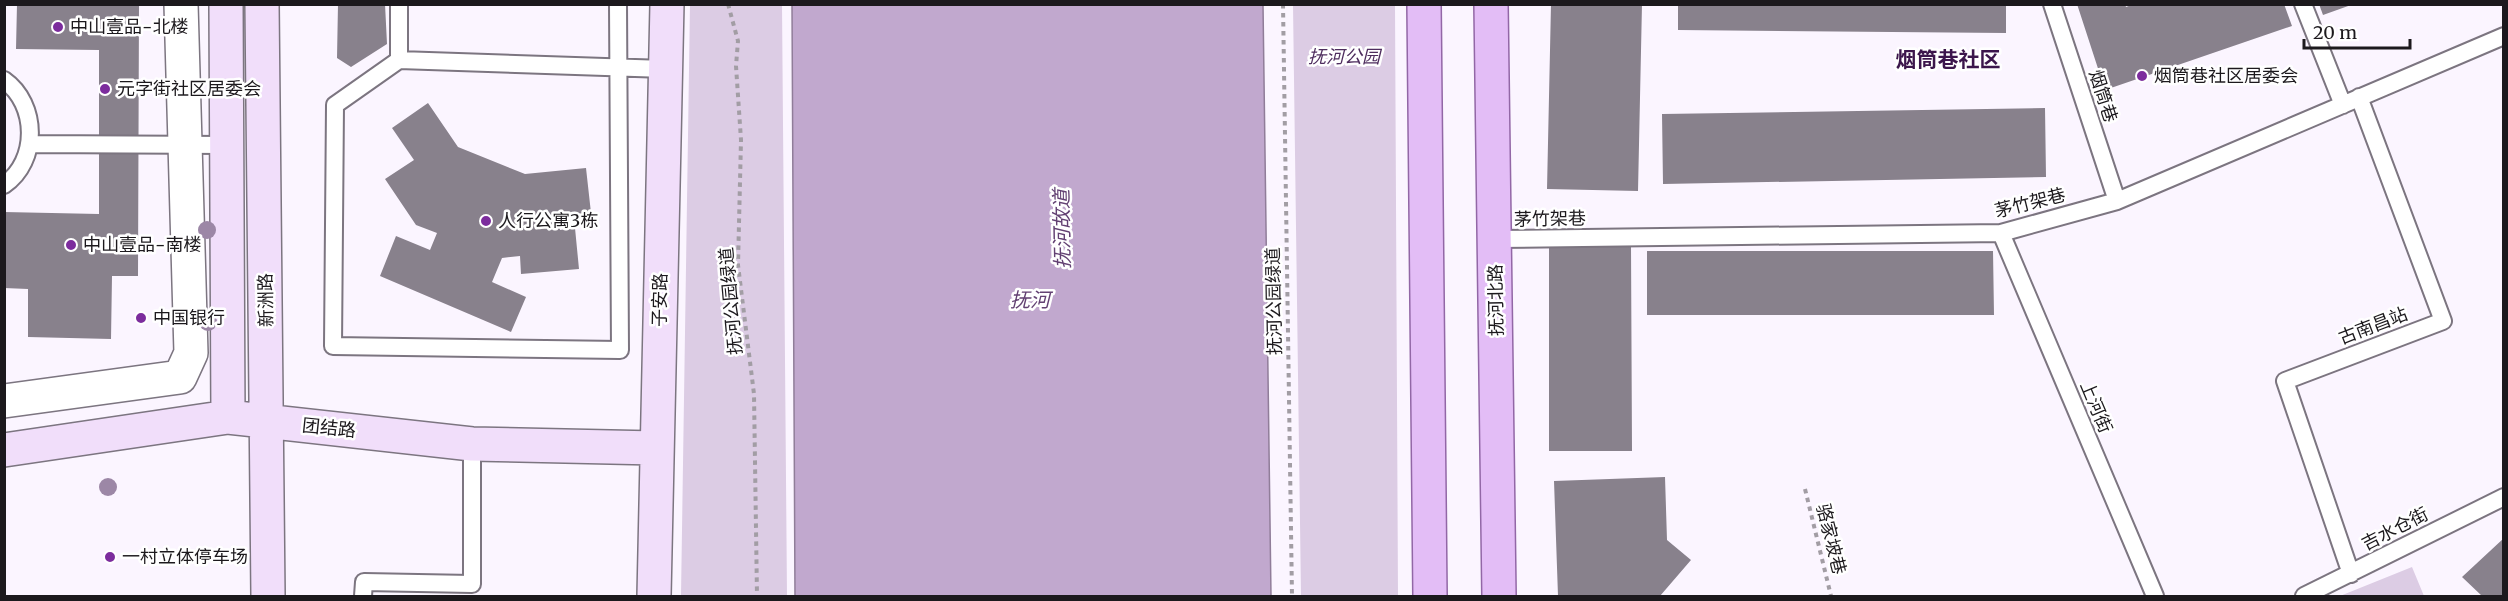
<svg xmlns="http://www.w3.org/2000/svg" width="2508" height="601" viewBox="0 0 2508 601" font-family="Merriweather,'Noto Sans SC',serif">
<rect width="100%" height="100%" fill="#fbf5ff"/>
<path fill="#dccce4" d="M690 4 782 5 787 596H681Z
M1293 5H1395L1398 596H1301Z
M2412 567 2424 596H2340Z"/>
<path fill="#c1a8ce" stroke="#907d99" stroke-width="1.5" d="M792 5H1263L1271 596H795Z"/>
<path fill="#88818c" d="M17 4H139L138 276H112L111 339 28 337V289L4 288V212L99 214V50L16 49Z
M338 4H385L387 44 351 67 337 58Z
M1551 4H1642L1638 191 1547 189Z
M1678 4H2006V33L1678 30Z
M2077 4H2125L2126 7 2134 4H2284L2292 26 2105 90Z
M2319 4H2350L2351 5 2323 15Z
M428 103 458 147 525 174 586 168 591 213 558 216 560 230 575 228 579 269 521 274 520 256 502 258 492 282 526 297 511 332 380 276 396 236 430 250 437 233 416 225 385 179 414 160 392 128Z
M2045 108 2046 177 1663 184 1662 114Z
M1549 245H1631L1632 451H1549Z
M1647 251H1993L1994 315H1647Z
M1665 477 1667 540 1691 560 1660 596H1558L1554 481Z
M2504 538V596H2482L2462 577Z"/>
<g fill="none" stroke-linecap="round" stroke-linejoin="round">
<g stroke="#7c7580" stroke-width="20">
<path id="lane" d="M399 4V60L335 105 333 346 620 350 618 4
M2052 4 2117 201
M2303 4 2343 105
M399 60 665 69
M4 80C38 104 39 161 4 185
M30 144 227 145
M2001 233 2155 596
M1495 239 2001 233 2117 201 2504 36
M2351 574 2285 381 2443 321 2359 97
M363 596 364 582 472 584V444
M2304 596 2504 497"/>
</g>
<g stroke="#7c7580" stroke-width="36">
<path id="street" d="M4 401 180 377 191 353 181 4"/>
</g>
<g stroke="#7c7580" stroke-width="36">
<path id="secondary" d="M226 4 228 417
M262 4 268 596
M4 450 228 417 472 444 656 448
M654 596 667 4"/>
</g>
<g stroke="#9267a6" stroke-width="36">
<path id="primary" d="M1424 4 1430 596
M1491 4 1499 596"/>
</g>
<path stroke="#a29da4" stroke-width="4" stroke-dasharray="4.5 4.5" stroke-linecap="butt" d="M728 4 738 41 736 66 741 140 738 265 754 394 757 596
M1283 4 1292 596
M1805 489 1831 596"/>
<use href="#lane" stroke="#fff" stroke-width="16"/>
<use href="#street" stroke="#fff" stroke-width="33"/>
<use href="#secondary" stroke="#f1defa" stroke-width="33"/>
<use href="#primary" stroke="#e3bdf6" stroke-width="33"/>
</g>
<g fill="#9c87a6">
<circle cx="207" cy="230" r="9"/>
<circle cx="208" cy="322" r="9"/>
<circle cx="108" cy="487" r="9"/>
</g>
<g fill="#7c2c9d" stroke="#fff" stroke-width="2">
<circle cx="58" cy="27" r="6"/>
<circle cx="2142" cy="76" r="6"/>
<circle cx="105" cy="89" r="6"/>
<circle cx="486" cy="221" r="6"/>
<circle cx="71" cy="245" r="6"/>
<circle cx="141" cy="318" r="6"/>
<circle cx="110" cy="557" r="6"/>
</g>
<g text-anchor="middle" stroke-width="5" stroke-linejoin="round" paint-order="stroke">
<g font-size="18" fill="#1c191d" stroke="#fff" text-anchor="start">
<text x="70" y="33">中山壹品-北楼</text>
<text x="2154" y="82">烟筒巷社区居委会</text>
<text x="117" y="95">元字街社区居委会</text>
<text x="498" y="227">人行公寓3栋</text>
<text x="83" y="251">中山壹品-南楼</text>
<text x="153" y="324">中国银行</text>
<text x="122" y="563">一村立体停车场</text>
</g>
<g font-size="18" font-style="italic" fill="#4e2d5e" stroke="#fff">
<text x="1344" y="63">抚河公园</text>
</g>
<g font-size="18" fill="#1c191d" stroke="#fff">
<text transform="translate(2103 96) rotate(72)" y="6">烟筒巷</text>
<text transform="translate(2030 203) rotate(-14)" y="6">茅竹架巷</text>
<text transform="translate(1550 219) rotate(-1)" y="6">茅竹架巷</text>
<text transform="translate(266 300) rotate(-91)" y="6">新洲路</text>
<text transform="translate(660 300) rotate(-89)" y="6">子安路</text>
<text transform="translate(1496 300) rotate(-91)" y="6">抚河北路</text>
<text transform="translate(731 301) rotate(-95)" y="6">抚河公园绿道</text>
<text transform="translate(1274 301) rotate(-91)" y="6">抚河公园绿道</text>
<text transform="translate(2373 326) rotate(-21)" y="6">古南昌站</text>
<text transform="translate(2096 407) rotate(67)" y="6">上河街</text>
<text transform="translate(329 428) rotate(6)" y="6">团结路</text>
<text transform="translate(2395 529) rotate(-27)" y="6">吉水仓街</text>
<text transform="translate(1831 539) rotate(76)" y="6">骆家坡巷</text>
</g>
<g font-size="20" font-style="italic" fill="#634173" stroke="#fff">
<text transform="translate(1062 229) rotate(-91)" y="7">抚河故道</text>
<text x="1030" y="307">抚河</text>
</g>
<g font-size="21" font-weight="bold" fill="#3c164c" stroke="#fff">
<text x="1948" y="67">烟筒巷社区</text>
</g>
</g>
<rect width="2508" height="601" fill="none" stroke="#1c191d" stroke-width="12"/>
<path d="M2304 39v9h106v-9" fill="none" stroke="#1c191d" stroke-width="3"/>
<text x="2313" y="39" font-size="18" fill="#1c191d" stroke="#ffffff" stroke-width="4.5" paint-order="stroke">20 m</text>
</svg>
